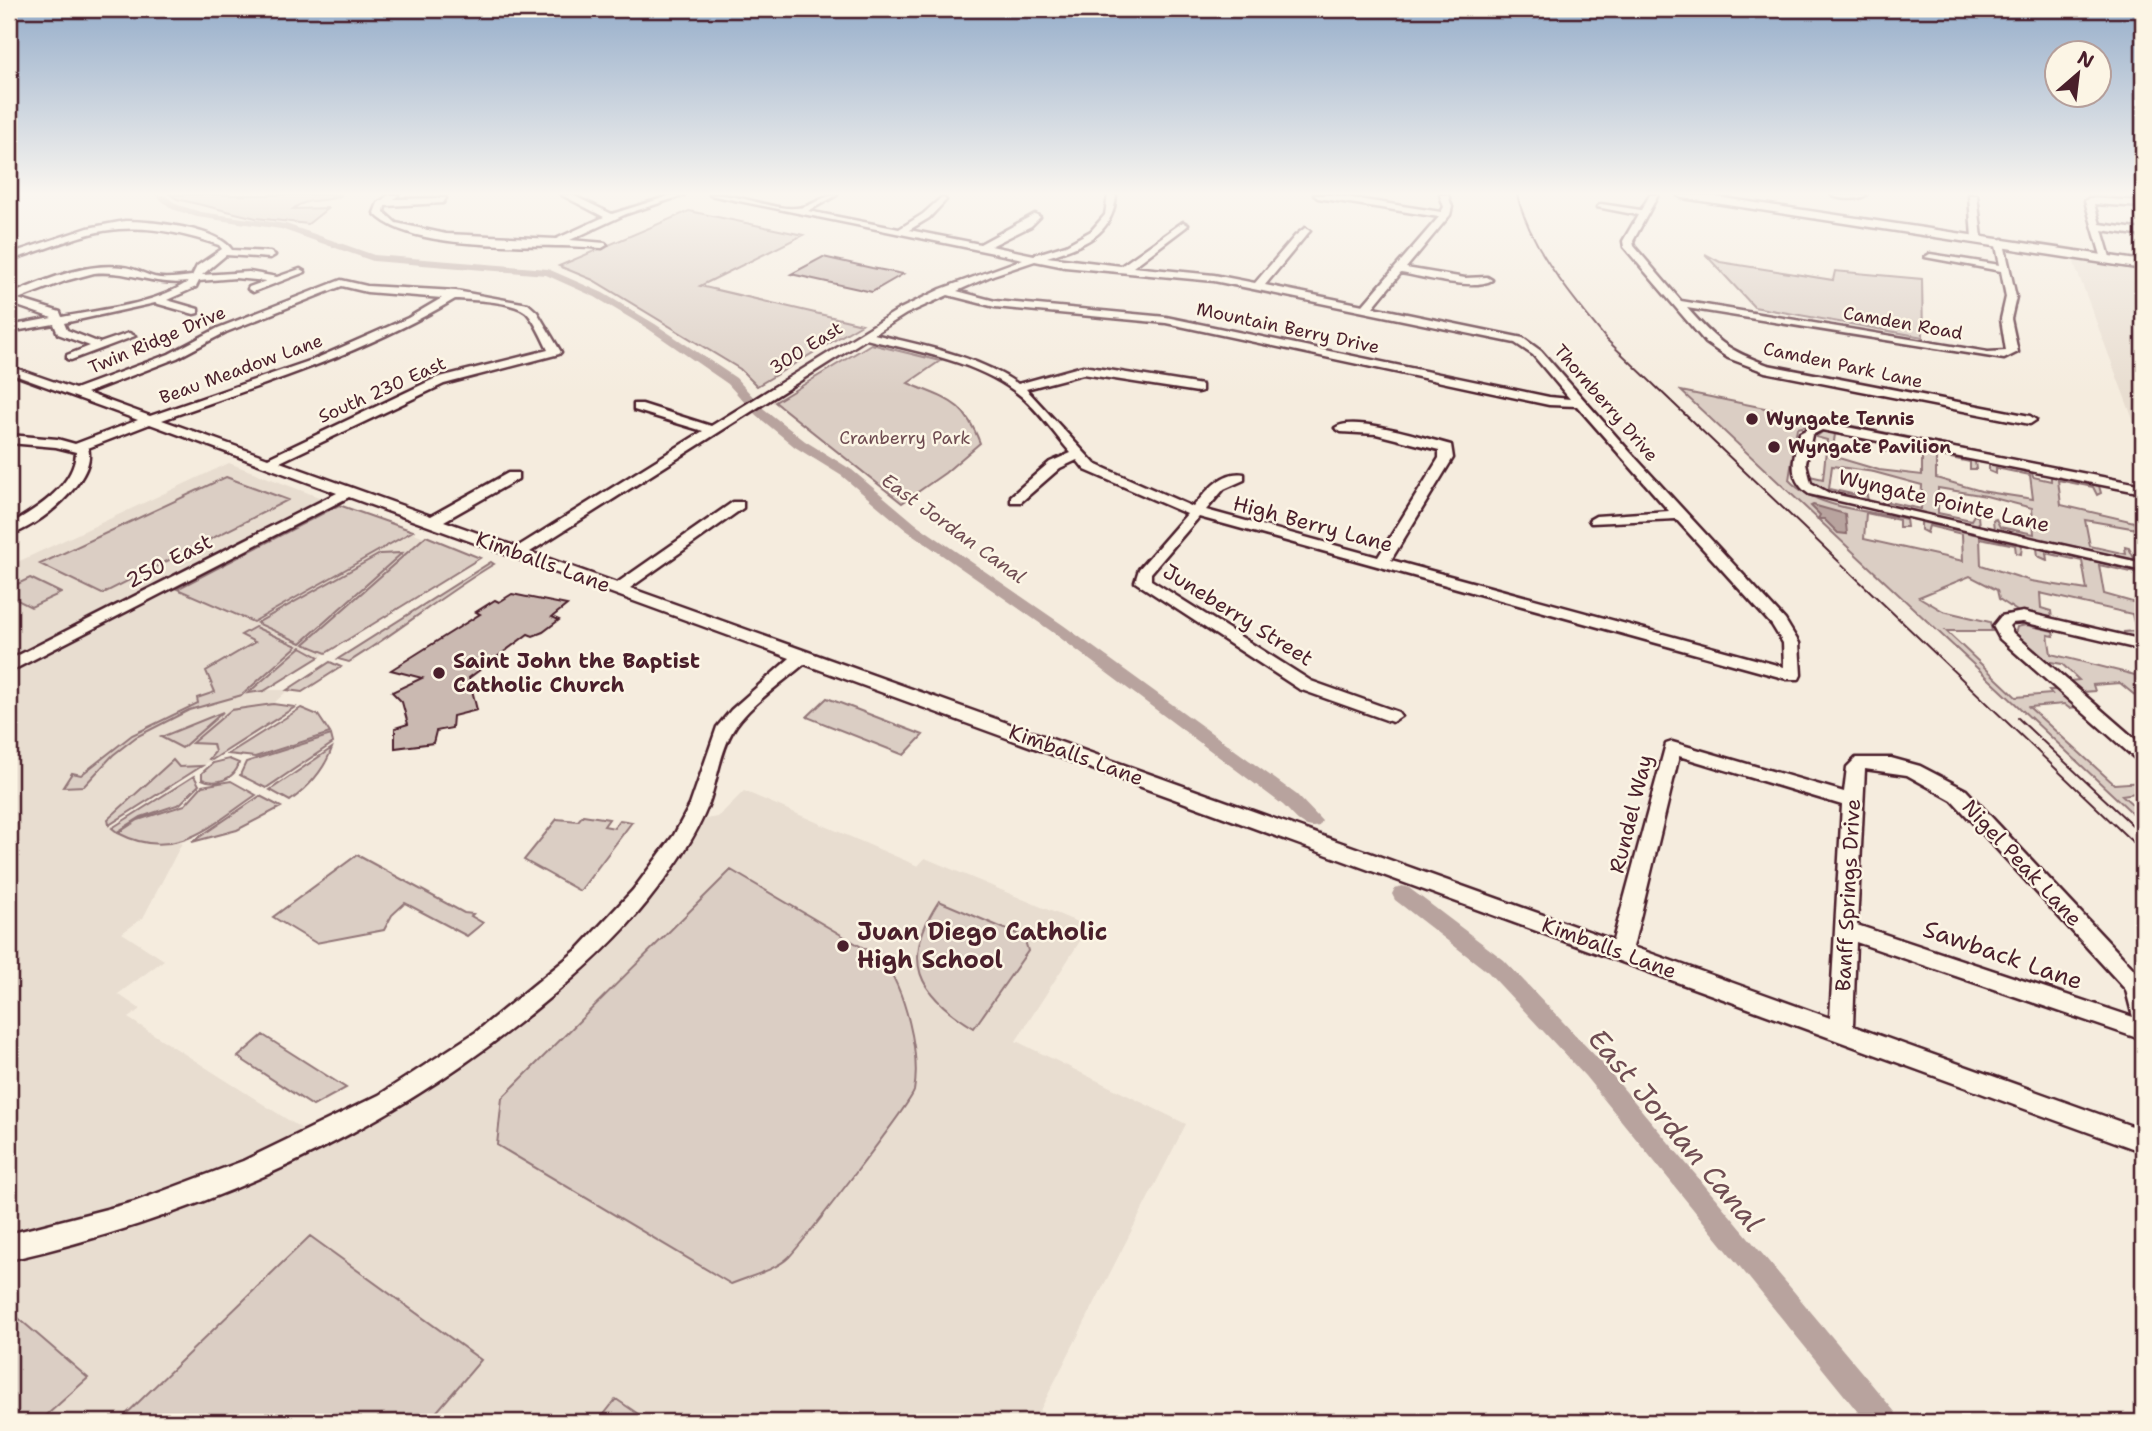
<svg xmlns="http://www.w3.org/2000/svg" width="2152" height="1431" viewBox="0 0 2152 1431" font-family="'Shantell Sans',sans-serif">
<rect width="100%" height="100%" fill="#f5ecde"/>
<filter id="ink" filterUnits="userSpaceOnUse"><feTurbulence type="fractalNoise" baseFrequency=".0143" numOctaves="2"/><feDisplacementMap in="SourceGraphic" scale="14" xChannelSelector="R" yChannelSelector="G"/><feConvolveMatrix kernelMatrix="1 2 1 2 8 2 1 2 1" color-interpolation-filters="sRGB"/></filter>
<g filter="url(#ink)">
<path fill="#e8ddd0" d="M2073 260 2143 269V439L2140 438Z
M229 463 480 558 266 690H288L273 704 295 707 109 825 119 833 137 841 182 843 143 918 122 933 164 960 118 994 140 1009 128 1018 329 1146 455 1074 517 1028 597 960 660 889 705 819 718 817 744 791 918 866 925 858 1089 927 1016 1041 1186 1124 1034 1422H9V566Z"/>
<path fill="#dbcec4" stroke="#927678" stroke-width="2" d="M171 195H342C325 204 308 196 293 209L328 208 308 224 256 218 177 199Z
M689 211 803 235 700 286 862 324 757 386 740 369 593 280 559 266Z
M1705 254 1720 262 1833 280 1835 271 1922 279 1923 337 1754 307Z
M871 344 940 361 908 383C947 400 963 399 980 443L945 473 902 503 775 402Z
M1681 391 2143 485 1820 423 1797 428 1789 480C1816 509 1870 511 1906 519L1907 527H1899V520L1866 513 1864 539 1963 561 1962 534 1929 526 1927 533 1921 530V522L2022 545 2021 554 2016 553 2015 545 1980 538 1981 565 2031 581 2087 590 2082 561 2046 553 2047 560 2038 556 2037 548 2143 572V581L2138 580 2136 573 2099 565 2104 594 2143 605V641L2124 635V632L2136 631 2132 614 2040 593 2041 608 2051 611 2052 619 2020 613 1999 599 1997 590 1970 576 1919 597 1943 611 1990 622 1992 631H1946L2016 697 2052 694 2049 690H2058L2078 707 2069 708 2064 704 2029 707 2114 784 2143 782V792L2122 795 2143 814V823Z
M1830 431 1872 440 1871 446 1866 447V441L1835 434 1832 456 1879 470 1922 475V453L1890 446 1889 452 1884 450 1885 442 1975 461 1976 469H1970V462L1936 455V478L1981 491 2033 499 2030 475 1996 468V474L1989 471V463L2032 473 2033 477 2051 481V476L2099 486 2101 493 2097 495 2093 487 2058 480 2061 505 2143 524V530L2085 520 2090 546 2126 554 2125 547 2129 548 2135 560 1994 529 1993 520 1996 519 2000 527 2034 534 2032 508 1986 496 1938 488V513L1971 520 1974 515 1978 516 1979 526 1882 504 1883 495 1888 496V502L1921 509 1922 485 1874 472 1832 466 1829 489 1861 496 1862 490 1866 491 1868 501 1819 489 1810 480V476L1823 479 1827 440 1816 437 1822 432Z
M226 477 288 500 102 594 40 564Z
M339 505 413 531 253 622 177 589Z
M426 536 480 558 326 653 304 644Z
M402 553 301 643 257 623 380 554Z
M491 562 494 564C444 594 399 631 349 662L338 659Z
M30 578 61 593 31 607 9 596V588Z
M2026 625 2053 631 2054 636 2048 635 2051 654 2143 677V702L2120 683 2093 685 2095 691 2083 692 2070 681 2079 680 2062 664 2045 661 2015 634 2017 627Z
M255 627 297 646 242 695 189 710 136 737 113 755 84 786 63 787 72 773 81 775 132 735 198 703 197 698 215 692 206 671 255 642 241 635Z
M301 647 319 657 264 691 248 693Z
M330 662 341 667 302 692 287 690Z
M827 698 923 735 904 755 807 717Z
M273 704 295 707 212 760 209 759 215 752 213 744 192 743 231 710Z
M301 708 318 715 330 733 255 757 228 754Z
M223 712 182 748 161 737Z
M331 735 333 743 266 788 240 775 246 762Z
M332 748C324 771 309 787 290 801L270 790Z
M229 759 239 763C235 779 216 786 202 779V773L213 763Z
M173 760 179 767 202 766 109 825 108 819Z
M194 776 199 785 180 804 141 817 117 832 112 828Z
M231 781 256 795C211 825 176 863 118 833L138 820 185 805 202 786Z
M260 796 281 807 237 830 192 842Z
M583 815 609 819 604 826 614 828 620 820 632 822 580 891 524 860 557 819 578 821Z
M357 855 464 913 473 914 471 916 483 923 467 936 405 903 392 915 384 930 316 943 273 917Z
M731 870 882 959C905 989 921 1054 914 1091 911 1103 804 1241 789 1257 776 1270 748 1277 731 1284L497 1145 502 1098Z
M939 901 1024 937 1028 951 974 1028C917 994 900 960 939 901Z
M263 1035 346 1088 313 1106 238 1057Z
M310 1236 481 1360 428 1422H118Z
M9 1310 88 1378 39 1422H9Z
M616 1399 650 1422H598Z"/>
<path fill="#b8a39e" stroke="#8c6e70" stroke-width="2" d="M1813 505 1845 514 1847 534 1838 533 1824 519H1818L1820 515 1811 506Z"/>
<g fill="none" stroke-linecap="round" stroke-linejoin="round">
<path fill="#b8a39e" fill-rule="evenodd" d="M155 195H164L178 205 201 212 286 224 374 255 548 269 603 293 655 324 736 378 764 409 805 441 852 470 916 524 1063 625 1297 795 1322 821 1319 826C1303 831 1294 815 1283 805L1051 631 906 530 842 476 795 447 756 415 728 384 647 328 595 297 546 275 373 261 281 229 197 217 172 209Z
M1402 886 1409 888 1504 960 1601 1062 1895 1412 1900 1422H1866L1585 1076 1488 972 1395 900 1392 894 1395 888Z"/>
</g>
<path fill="#cab9b1" stroke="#4a1f2b" stroke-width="2" d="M823 257 872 268 903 274 872 292 791 274Z
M512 594 567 605 552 617 559 620 543 632 533 636 528 634 469 678 477 710 453 716 452 728 436 731 433 743 395 748V728L408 724 402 702 392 692 422 678 391 670 480 614 476 612 495 600 499 602Z"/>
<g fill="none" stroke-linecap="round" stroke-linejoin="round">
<g stroke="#4a1f2b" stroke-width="5">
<path id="minor" d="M389 195H398L394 199 446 198 443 203 385 206 384 212 396 223 446 234 556 239 604 217 562 195H572L612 214 672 195H684L626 214 570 240 605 243 607 245 602 248C545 242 413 255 374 213L378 203Z
M710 195C739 193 770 210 796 208 811 208 822 195 837 195L808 211 899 229 923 214 942 197 946 200 929 218 909 230 980 244 1035 214 1040 217 1031 226 991 246 1034 255 1066 245 1091 231 1105 215 1108 195H1116C1113 236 1082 246 1047 257L1121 266 1183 222 1188 225 1186 227 1133 267 1214 275 1255 283 1295 236 1305 228 1310 231 1308 233 1265 285 1363 305 1439 217 1318 198 1314 195H1332L1441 212 1444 207 1440 195H1448L1452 207 1450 215 1406 268 1465 278 1487 277 1492 280C1474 291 1423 277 1401 273L1373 307 1523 338 1541 351 1630 452 1785 620 1799 643 1801 675 1799 679H1787L1199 517 1151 573V580L1311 681 1398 712 1401 716 1392 722 1299 689 1135 582 1139 569 1187 514 1085 470 1077 460 1060 468 1021 502H1011V496L1050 462 1071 453C1055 435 1040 412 1021 396 978 361 919 352 866 339L530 552 617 583 733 502H743V508L630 588 1613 940 1666 744 1672 742 1844 792 1847 767 1856 758H1891L1920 766 1966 790 2143 979V1040L1856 942 1853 1026 2143 1130V1152L804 664C783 682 745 708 732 732 720 753 717 781 709 803 696 838 671 872 648 901 617 940 580 973 542 1004 388 1133 203 1216 9 1260V1234L134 1202 243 1161 379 1095 476 1032 578 949 633 890 674 835 690 805 717 727 731 710 790 658 349 497 9 672V660L337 493 150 424 88 448C98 479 36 529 9 535V525C35 510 75 486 76 452L56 447 9 443V435L57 439 75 444 138 420 9 373V366L75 389 169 354 218 328 341 280 367 286 456 291 528 304 537 312 561 352 559 354 444 384 280 462 431 516 508 473H518V479L444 521 517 547 703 431 634 410V404H642L711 426 898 310 941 289 1023 259ZM1035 261 1065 267 1214 281 1515 343 1533 355 1570 399 1549 397 1166 317 995 301 957 291 993 275ZM342 286 367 292 442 298 408 318 315 359 150 416 87 393 177 358 226 332ZM948 295 995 307 1166 323 1549 405 1577 406 1669 511 1596 516 1589 520 1591 523 1676 519 1772 625 1783 643 1784 667 1391 560 1453 458 1451 445C1427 439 1353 414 1335 428L1341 432 1376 434 1439 450V458L1378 557 1206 510 1224 489 1244 480V474C1222 470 1206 492 1193 507L1095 464 1026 389 1083 374 1198 392 1202 391V385L1083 366 1018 384C976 355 923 346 874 334L906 314ZM455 299C472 300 513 301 526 312 535 321 542 338 548 350L436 378 268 458 162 420C263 384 363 354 455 299ZM1679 756 1842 805 1830 1018 1633 947ZM1865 769 1907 775 1952 800 2126 990 2133 1017 1857 925Z
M1650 195H1658L1633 241 1634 246 1681 301 1988 352 2006 351 2001 319 2006 297 2001 271 1925 257 1930 254 2000 265 1995 241 2003 239 2016 297 2011 319 2018 352 2004 359 1687 308C1716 341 1727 350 1768 365L2030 416 2036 420 2030 424 1765 372 1728 358 1706 343 1624 247 1623 241 1638 215 1597 207 1601 204 1641 210Z
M1832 195H1866C1859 200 1839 200 1832 195Z
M1969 195H1977L1982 238 1977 241 1972 238Z
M2089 198 2143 201V207L2094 204 2100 224 2143 230V236L2102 230 2110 257 2102 259 2085 201Z
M125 221C150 221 219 228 232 250L270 252 275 255 270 258 226 255 202 275 249 272 277 277 300 269 305 272 253 292 248 289 249 287 266 281 235 278 199 281 196 287 167 300 198 309V313L194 314 155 303 64 323 67 330 100 343 129 333 135 336 71 360 67 359V355L90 346 58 334 54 324 9 332V326L52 318 9 303V295C44 281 84 262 123 267 134 268 144 274 154 277 166 280 180 277 192 276L197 266 222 249 219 245C169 229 126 221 76 238 53 245 32 254 9 260V254L88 228ZM94 273C130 270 151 286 188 282 153 305 103 309 62 317L60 312 18 299 68 280Z
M1821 422 2143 485V493L1822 430 1812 435 1806 463 1811 483 1829 493 2143 563V571L1809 494C1786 478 1794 457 1800 433Z
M2023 612 2143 640V650L2023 622 2012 623 2009 626 2013 633 2143 746V762L2137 760 2000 639 1993 626 2001 616Z"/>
</g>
<g stroke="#4a1f2b" stroke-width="5">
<path id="major" d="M1677 195H1703L2143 261V269L1683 198Z"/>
</g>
<use href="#minor" fill="#fcf5e5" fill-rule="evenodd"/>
<use href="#major" fill="#fcf5e5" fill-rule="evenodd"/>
<path stroke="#4a1f2b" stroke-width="2" d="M1517 195C1532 251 1571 295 1606 339L2143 852
M2018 718 2143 835"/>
</g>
</g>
<linearGradient id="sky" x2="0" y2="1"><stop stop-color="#95adca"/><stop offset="0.49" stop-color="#faf6f0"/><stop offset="1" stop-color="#faf6f0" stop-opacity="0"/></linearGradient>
<rect width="2152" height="395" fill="url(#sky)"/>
<g fill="#4a1f2b" stroke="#fcf5e5" stroke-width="2.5">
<circle cx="1752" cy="419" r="7"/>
<circle cx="1774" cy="447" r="7"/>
<circle cx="439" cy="673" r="7"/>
<circle cx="843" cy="946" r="7"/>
</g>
<g text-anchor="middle" stroke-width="5" stroke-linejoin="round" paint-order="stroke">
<g font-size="18" fill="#4a1f2b" stroke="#fcf5e5">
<text transform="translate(1903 323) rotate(10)" y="6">Camden Road</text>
<text transform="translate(1288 328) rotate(12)" y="6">Mountain Berry Drive</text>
<text transform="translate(157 340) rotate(-23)" y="6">Twin Ridge Drive</text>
<text transform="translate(806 348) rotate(-32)" y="6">300 East</text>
<text transform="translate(1843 365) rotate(12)" y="6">Camden Park Lane</text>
<text transform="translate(241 369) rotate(-20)" y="6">Beau Meadow Lane</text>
<text transform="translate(382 390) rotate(-24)" y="6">South 230 East</text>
<text transform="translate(1606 403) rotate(49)" y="6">Thornberry Drive</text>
</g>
<g font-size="18" font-weight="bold" fill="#4a1f2b" stroke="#fcf5e5" text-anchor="start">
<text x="1766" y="425">Wyngate Tennis</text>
<text x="1788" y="453">Wyngate Pavilion</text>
</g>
<g font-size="18" fill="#6e4b51" stroke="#fcf5e5">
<text x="905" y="444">Cranberry Park</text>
</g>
<g font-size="19" font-style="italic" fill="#704d53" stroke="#fcf5e5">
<text transform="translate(954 528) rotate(36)" y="7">East Jordan Canal</text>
</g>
<g font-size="21" fill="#4a1f2b" stroke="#fcf5e5">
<text transform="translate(1944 501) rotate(13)" y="7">Wyngate Pointe Lane</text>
<text transform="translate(1313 524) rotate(15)" y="7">High Berry Lane</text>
<text transform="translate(169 561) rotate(-27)" y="7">250 East</text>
<text transform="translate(543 562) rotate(20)" y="7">Kimballs Lane</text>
<text transform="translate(1238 615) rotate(32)" y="7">Juneberry Street</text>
<text transform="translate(1076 755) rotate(20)" y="7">Kimballs Lane</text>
<text transform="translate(1631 814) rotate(-76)" y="7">Rundel Way</text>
<text transform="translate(2022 863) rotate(47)" y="7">Nigel Peak Lane</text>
<text transform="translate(1848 895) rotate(-87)" y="7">Banff Springs Drive</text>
<text transform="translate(1609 948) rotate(20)" y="7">Kimballs Lane</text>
</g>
<g font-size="21" font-weight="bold" fill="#4a1f2b" stroke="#fcf5e5" text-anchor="start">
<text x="453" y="668">Saint John the Baptist<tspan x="453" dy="24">Catholic Church</tspan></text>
</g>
<g font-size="24" font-weight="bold" fill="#4a1f2b" stroke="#fcf5e5" text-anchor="start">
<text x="857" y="940">Juan Diego Catholic<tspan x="857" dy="28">High School</tspan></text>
</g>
<g font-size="24" fill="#4a1f2b" stroke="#fcf5e5">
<text transform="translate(2003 955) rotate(19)" y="8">Sawback Lane</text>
</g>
<g font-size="28" font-style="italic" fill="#704d53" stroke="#fcf5e5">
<text transform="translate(1676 1130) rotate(50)" y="10">East Jordan Canal</text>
</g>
</g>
<rect width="2152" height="1431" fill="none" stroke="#fcf5e5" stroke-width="35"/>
<rect x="18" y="18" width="2117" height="1396" fill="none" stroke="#4a1f2b" stroke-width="2.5" filter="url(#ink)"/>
<g transform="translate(2078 74) rotate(28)"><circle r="33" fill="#fcf5e5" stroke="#b59f9b" stroke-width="2"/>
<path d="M0-5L12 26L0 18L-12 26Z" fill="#4a1f2b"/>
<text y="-10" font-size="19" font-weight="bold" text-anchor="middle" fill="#4a1f2b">N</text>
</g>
</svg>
